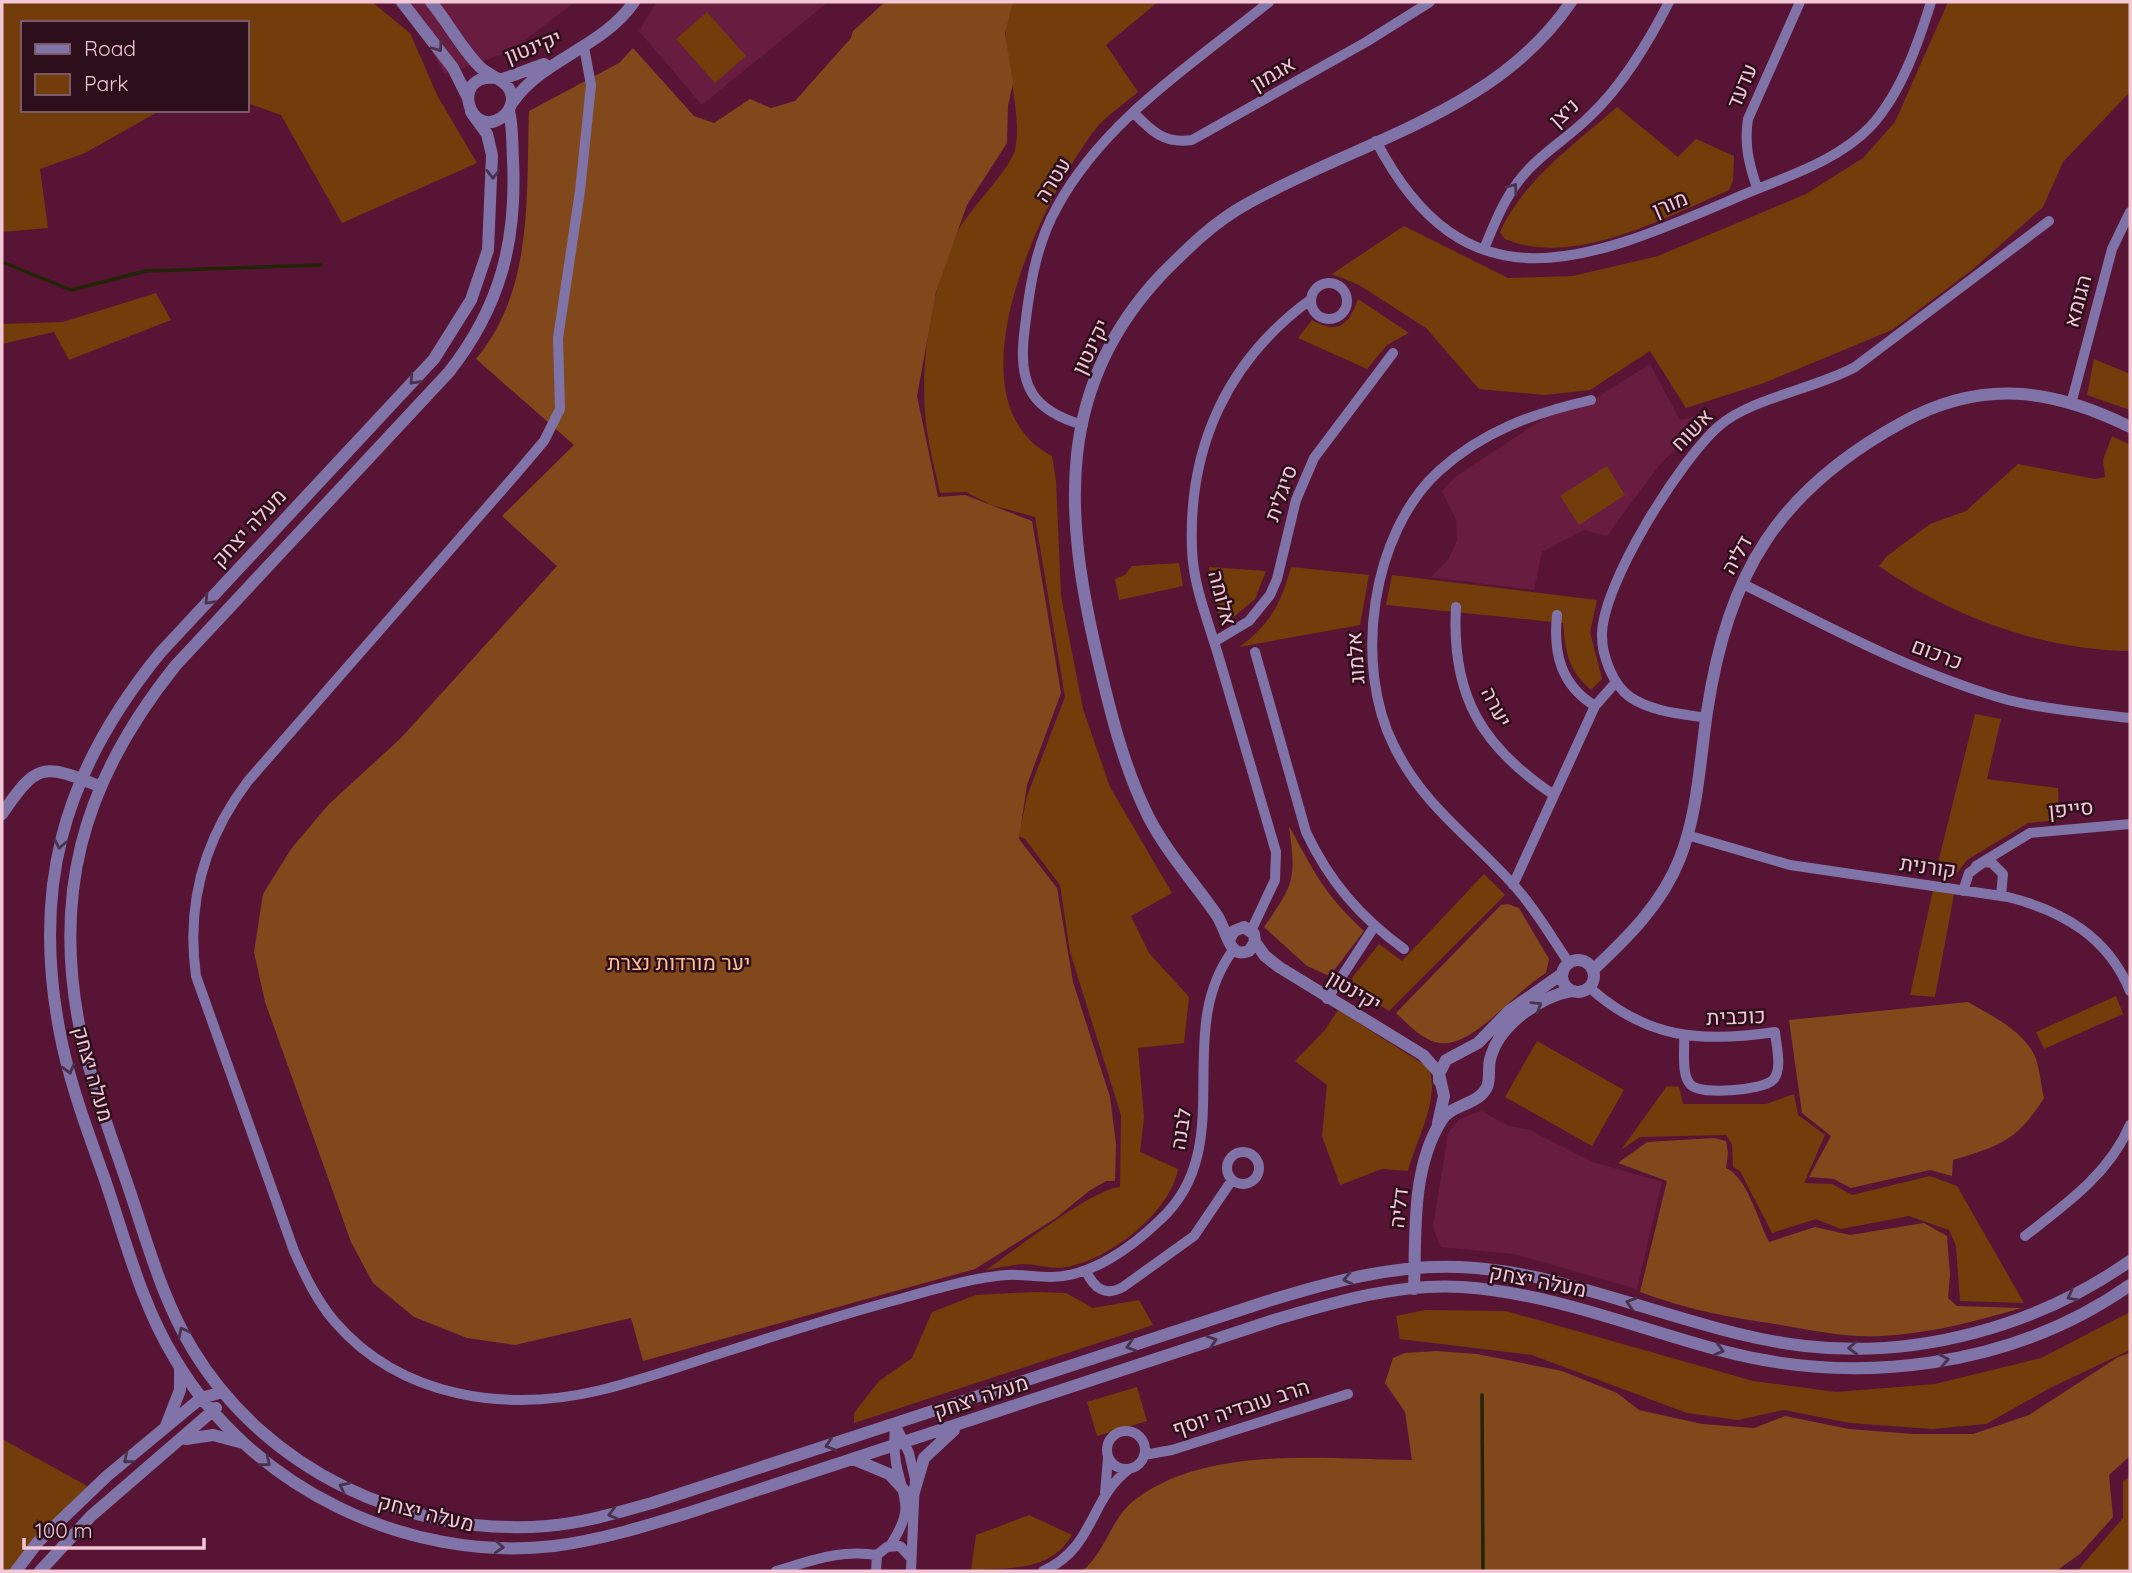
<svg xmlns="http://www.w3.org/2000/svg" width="2132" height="1573" viewBox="0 0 2132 1573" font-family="Quicksand,Heebo,sans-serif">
<rect width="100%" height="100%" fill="#581435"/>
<path fill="#671c40" d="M391 2H575L509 52 444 74 418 23Z
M656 2H828L702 105 639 31Z
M1650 364 1680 420 1698 415 1702 424 1660 464 1607 536 1584 530 1542 552 1534 590 1431 577 1448 560 1457 540 1456 519 1442 491 1455 477 1549 415 1585 405Z
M1481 1111 1509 1126 1530 1130 1593 1162 1662 1182 1637 1289 1514 1254 1441 1247 1433 1228 1448 1133 1459 1119Z"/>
<path fill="#733c0b" d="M2 2H372L410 33 438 97 477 163 342 223 281 115 247 103V23H23V110H161L85 153 40 169 48 228 2 232Z
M1011 2H1158L1106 45 1138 92C1124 104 1105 116 1094 131 1042 200 944 400 1052 456L1056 481 1061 596 1083 709 1110 787 1172 893 1131 916 1149 953 1189 997 1184 1043 1138 1048 1144 1117 1140 1152 1178 1169C1170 1213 1109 1260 1066 1267 1052 1270 1037 1264 1023 1264 1011 1265 998 1268 986 1270 1014 1251 1092 1189 1120 1187L1121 1115 1070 952 1060 885 1025 839 1019 836 1027 796 1065 697 1035 517 991 505 966 492 940 493C936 473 930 452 927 431 918 371 931 287 957 233 968 210 1010 170 1015 150 1025 107 994 37 1011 2Z
M1948 2H2130V92L2063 162 2043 207 1972 270 1892 330 1764 383 1686 408 1650 351 1590 390 1545 395 1479 389 1426 328 1359 285 1332 274 1404 226 1508 278 1573 276 1658 256 1806 194 1863 158 1895 122Z
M707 12 746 56 715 83 676 39Z
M1617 107 1678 157 1696 139 1734 156 1733 181 1729 190C1667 217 1574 268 1505 239L1500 232C1524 179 1574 145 1617 107Z
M156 293 171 320 69 360 54 332 2 344V324L63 322Z
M1358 299 1409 333 1387 345 1367 369 1298 338 1312 320C1338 335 1349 325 1358 299Z
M2094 359 2130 374V410L2087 395Z
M2112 436 2130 445V651C2041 650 1951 616 1879 566L1887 556 1930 524 1966 511 2018 464 2095 479 2105 477 2103 460Z
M1607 466 1625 495 1579 525 1560 496Z
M1179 563 1183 586 1119 600 1115 579 1125 575 1132 566Z
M1209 567 1266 571 1255 599 1223 626 1212 596Z
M1291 567 1369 575 1360 625 1239 647C1270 625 1281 603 1291 567Z
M1392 575 1597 600 1590 632 1602 679 1591 690C1568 670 1565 651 1563 623L1386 605Z
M1975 714 2001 719 1987 779 2058 788 2059 820 2028 823 1967 860 1952 880 1935 875Z
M1484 874 1505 895 1389 1011 1355 989 1352 978 1379 944 1402 961Z
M1933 890 1954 894 1935 997 1910 995Z
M2116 996 2123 1014 2044 1049 2036 1032Z
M1338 1010 1428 1067C1442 1096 1415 1142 1408 1171L1382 1169 1340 1185 1322 1136 1327 1085 1295 1061 1325 1030Z
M1537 1041 1624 1090 1592 1146 1505 1097Z
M1667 1086 1679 1087 1683 1104H1766L1794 1094 1798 1115 1825 1135 1804 1183 1832 1184 1852 1195 1930 1176 1957 1186 2024 1303 1960 1301 1956 1246 1949 1230 1909 1216 1841 1229 1816 1219 1772 1233 1740 1171 1733 1167 1732 1144 1726 1135 1640 1137 1621 1150Z
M1035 1292 1066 1293 1093 1308 1139 1300 1153 1325 854 1423V1413L879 1381 912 1358 932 1312 976 1295Z
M1425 1310 1506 1311 1753 1381 1836 1392 1935 1384 2041 1358 2130 1312V1350L2050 1388 1986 1424 1932 1429 1850 1423 1784 1410 1738 1420 1687 1413 1532 1355 1400 1339 1396 1316Z
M1137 1387 1147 1421 1097 1436 1087 1402Z
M2 1439 89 1487 17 1571H2Z
M2130 1476V1571H2077L2123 1518V1481Z
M1029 1515 1072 1535C1050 1572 1010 1568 971 1570L976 1535Z"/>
<path fill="#81481b" d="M885 2H1013L1005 33 1013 83 1008 106 1007 143 967 205 936 292 917 396 938 497 965 495 1032 521 1061 693 1027 785 1019 839 1057 888 1073 982 1110 1097 1116 1144 1115 1181H1106L1089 1191 1056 1218 975 1269 643 1361 631 1318 515 1345 467 1338 414 1317 373 1283 351 1242 265 1002 254 952 263 894 291 849 329 804 400 739 557 566 502 516 574 445 476 359C534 289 526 197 529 111L619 63 633 48 694 116 714 123 750 99 771 108 795 101 851 38 853 31Z
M1289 826C1314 872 1324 894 1364 931L1335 969 1327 975 1307 966 1264 927C1295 883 1296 879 1289 826Z
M1508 904 1519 908 1549 959 1546 973C1516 990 1473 1048 1440 1043 1423 1041 1408 1024 1396 1013L1501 905Z
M1968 1002C1991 1015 2027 1033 2036 1059 2040 1071 2041 1086 2044 1098 2017 1141 2000 1146 1953 1160L1952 1176 1930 1170 1851 1188 1834 1179 1809 1177 1831 1136 1802 1113 1789 1020Z
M1714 1138 1726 1141 1728 1153 1726 1168C1748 1178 1758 1221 1769 1242L1815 1227 1850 1235 1924 1223 1947 1236 1950 1275 1948 1298 1957 1306 2022 1308C1977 1321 1928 1334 1881 1336 1843 1338 1806 1329 1769 1323 1721 1316 1687 1309 1640 1292L1667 1181 1618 1163 1647 1142Z
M1436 1351 1477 1354 1562 1371 1617 1393 1639 1410 1702 1424 1754 1428 1785 1416 1849 1429 1913 1434H1973L2029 1415 2118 1357 2130 1353V1456L2109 1475 2113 1517 2080 1554 2056 1571H1082C1106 1552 1111 1517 1136 1499 1209 1444 1326 1460 1412 1460L1405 1412 1385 1383 1393 1358 1405 1353Z"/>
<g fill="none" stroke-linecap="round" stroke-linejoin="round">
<path stroke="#212506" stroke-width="3.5" d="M2 262 71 290 146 271 321 265
M1482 1395 1483 1571"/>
<path stroke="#8073a8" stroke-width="10" d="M584 47 591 85 580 191 558 338 560 409 544 441 516 474 248 781C204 839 186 904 196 976L294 1251C305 1276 317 1301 335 1322 401 1398 506 1413 601 1390 638 1381 673 1369 709 1357 771 1337 833 1317 896 1300 932 1290 969 1278 1007 1275 1021 1274 1036 1277 1051 1277 1091 1277 1132 1247 1160 1220 1241 1146 1170 1032 1234 949
M1134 113C1152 132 1165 144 1192 140L1366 42 1430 2
M1376 141C1466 314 1587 261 1731 200 1778 179 1835 164 1871 126 1901 93 1918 44 1931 2
M1757 188C1749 164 1744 145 1748 119L1800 2
M1484 249C1497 217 1509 186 1536 162 1553 146 1573 133 1589 117 1623 85 1648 43 1669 2
M1311 301a18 18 0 1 1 36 0a18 18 0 1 1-36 0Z
M2071 404 2112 249 2130 212
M1083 425C1034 411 1018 387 1024 335 1029 291 1035 246 1057 207 1104 120 1194 63 1269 2
M1743 584C1829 627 1915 674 2008 700 2048 710 2090 713 2130 718
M1456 607C1451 696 1482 747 1554 795
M1557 615C1553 654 1561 685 1595 706
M1214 642 1249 621 1270 595 1277 579 1296 500 1314 458 1393 353
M1255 652 1306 832C1329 881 1360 917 1404 949
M1707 718C1682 714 1652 712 1630 697 1613 685 1602 656 1602 636 1601 585 1681 459 1719 426 1751 398 1815 389 1855 367L2049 221
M1687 835 1790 865 2008 897C2063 911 2108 937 2130 991
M1976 866 2030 833 2130 824
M1513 885 1595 706 1616 682
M1963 891 1969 873 1984 862 1992 863 2003 874 2001 896
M1251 931 1275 880 1276 852C1257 788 1238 723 1219 658 1209 623 1193 586 1192 549 1188 446 1228 360 1310 300
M1569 963C1552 938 1537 912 1518 890 1474 839 1425 809 1394 746 1353 665 1371 533 1439 471 1483 431 1534 413 1591 400
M1590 988C1647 1039 1702 1043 1775 1032 1776 1045 1783 1069 1773 1080 1763 1090 1699 1096 1690 1084 1681 1074 1685 1048 1684 1035
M1327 999 1374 927
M1227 1168a16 16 0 1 1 32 0a16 16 0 1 1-32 0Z
M2025 1236C2066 1204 2109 1174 2130 1125
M1086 1271C1094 1288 1105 1297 1123 1287L1194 1236 1232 1180
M895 1424 909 1453 915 1479 911 1571
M1107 1450a19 19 0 1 1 38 0a19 19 0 1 1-38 0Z
M1144 1455 1172 1450 1348 1394
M1105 1493 1108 1458
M890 1546C915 1507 904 1502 896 1463 894 1450 894 1437 895 1424
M776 1571C811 1561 840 1549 877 1555
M876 1571 877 1555 887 1547 900 1546 911 1558
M1043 1571C1095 1548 1089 1499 1129 1469"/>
<path stroke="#8073a8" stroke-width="12" d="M402 2 453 68 468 98
M431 2C448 22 461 48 480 67 491 78 512 80 512 100 511 108 507 114 501 118 470 139 449 74 495 78
M500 80 544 64
M512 103C543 58 602 48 634 2
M509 111C513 127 512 143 513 160 517 242 500 307 449 372L176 665C81 783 49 899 84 1048 95 1093 111 1136 126 1180 146 1237 161 1298 193 1350 266 1470 407 1537 547 1526 583 1523 617 1513 652 1503L1268 1301C1330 1282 1395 1264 1460 1267 1534 1270 1601 1295 1671 1315 1715 1328 1759 1341 1805 1346 1918 1359 2037 1326 2130 1261
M471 112 487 134 492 155 488 250 471 300 434 359 161 652C61 774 29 893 63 1048 73 1092 89 1135 104 1177 125 1238 141 1304 175 1359 251 1487 406 1563 554 1546 601 1540 646 1526 691 1512L1274 1320C1335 1302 1398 1283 1462 1287 1551 1293 1633 1327 1719 1350 1855 1387 2012 1368 2130 1285
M2 814C37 763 42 763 99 786
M1230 938 1234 931 1244 927 1254 934 1255 942 1249 951C1242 953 1237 954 1232 947 1226 938 1223 924 1216 914 1193 881 1167 853 1148 816 1123 765 1110 711 1097 655 1064 514 1055 386 1163 273 1188 248 1214 222 1245 205 1357 141 1495 114 1571 2
M1255 942 1265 956 1279 967 1423 1055 1439 1073V1081
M1562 976a16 16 0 1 1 32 0a16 16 0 1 1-32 0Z
M1593 970C1628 937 1662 904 1680 858 1698 812 1700 760 1707 712 1728 573 1778 490 1903 422 1981 379 2052 388 2130 427
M1438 1123 1444 1096 1439 1074 1446 1060 1478 1043 1509 1011 1562 974
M1414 1289C1416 1234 1411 1170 1441 1121 1452 1103 1478 1106 1487 1087 1491 1078 1487 1066 1491 1056 1500 1025 1539 997 1571 991
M166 1426 180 1390V1367
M186 1439 213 1435 243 1443
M853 1459 889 1474 904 1490
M914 1492 924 1458 954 1430
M16 1571 38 1542 107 1476 201 1398 223 1392
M40 1571 91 1516 216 1408"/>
</g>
<defs><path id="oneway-chevron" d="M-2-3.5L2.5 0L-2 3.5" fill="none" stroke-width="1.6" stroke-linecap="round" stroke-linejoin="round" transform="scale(1.75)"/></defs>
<g stroke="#49324c">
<use href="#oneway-chevron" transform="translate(438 47) rotate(54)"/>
<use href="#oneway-chevron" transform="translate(493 174) rotate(90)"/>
<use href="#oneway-chevron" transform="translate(1513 188) rotate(-54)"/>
<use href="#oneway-chevron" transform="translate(414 380) rotate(133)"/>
<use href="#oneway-chevron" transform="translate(209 600) rotate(133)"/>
<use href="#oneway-chevron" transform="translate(60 844) rotate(101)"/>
<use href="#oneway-chevron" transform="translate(1537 1006) rotate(-32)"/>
<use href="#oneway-chevron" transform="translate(69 1069) rotate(75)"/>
<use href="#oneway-chevron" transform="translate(1348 1279) rotate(168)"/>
<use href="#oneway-chevron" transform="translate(2072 1296) rotate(152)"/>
<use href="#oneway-chevron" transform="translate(1631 1303) rotate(-163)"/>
<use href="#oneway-chevron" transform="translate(183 1332) rotate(-117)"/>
<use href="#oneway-chevron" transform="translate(1212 1341) rotate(-18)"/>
<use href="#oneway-chevron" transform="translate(1131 1346) rotate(162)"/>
<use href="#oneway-chevron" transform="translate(1853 1348) rotate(178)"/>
<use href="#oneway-chevron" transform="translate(1719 1350) rotate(15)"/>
<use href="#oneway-chevron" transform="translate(1944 1360) rotate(-10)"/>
<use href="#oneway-chevron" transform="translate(830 1445) rotate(162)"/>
<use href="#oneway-chevron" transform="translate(128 1459) rotate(141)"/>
<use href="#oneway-chevron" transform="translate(266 1462) rotate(39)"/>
<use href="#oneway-chevron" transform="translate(344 1487) rotate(-154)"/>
<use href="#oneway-chevron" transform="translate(613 1514) rotate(165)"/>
<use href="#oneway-chevron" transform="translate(499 1547) rotate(3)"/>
</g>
<g text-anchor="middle" stroke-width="5" stroke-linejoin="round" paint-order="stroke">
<g font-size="21" fill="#f2c7d6" stroke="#2c0f1b">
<text transform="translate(533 47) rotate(-21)" y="7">יקינטון</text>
<text transform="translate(1273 74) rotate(-30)" y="7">אגמון</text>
<text transform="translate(1742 86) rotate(-67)" y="7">עדעד</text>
<text transform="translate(1564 113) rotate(-42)" y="7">ניצן</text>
<text transform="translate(1053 180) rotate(-58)" y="7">עטרה</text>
<text transform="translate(1670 204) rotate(-23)" y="7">מורן</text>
<text transform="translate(2078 301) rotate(-75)" y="7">הגומא</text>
<text transform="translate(1091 347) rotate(-64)" y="7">יקינטון</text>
<text transform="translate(1692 430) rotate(-46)" y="7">אשוח</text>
<text transform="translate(1281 493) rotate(-70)" y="7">סיגלית</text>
<text transform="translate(249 528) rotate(-47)" y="7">מעלה יצחק</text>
<text transform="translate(1737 555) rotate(-61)" y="7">דליה</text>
<text transform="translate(1222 598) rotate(75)" y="7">אלומה</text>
<text transform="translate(1937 654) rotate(21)" y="7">כרכום</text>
<text transform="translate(1356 658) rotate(-94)" y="7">אלמוג</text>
<text transform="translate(1496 707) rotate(63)" y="7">יערה</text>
<text transform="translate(2071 809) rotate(-5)" y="7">סייפן</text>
<text transform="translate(1928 867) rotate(8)" y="7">קורנית</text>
<text transform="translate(1354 991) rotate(31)" y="7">יקינטון</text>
<text transform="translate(1736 1017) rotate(-2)" y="7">כוכבית</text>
<text transform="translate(93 1074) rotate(74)" y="7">מעלה יצחק</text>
<text transform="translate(1181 1129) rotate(-81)" y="7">לבנה</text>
<text transform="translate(1399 1208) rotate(-84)" y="7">דליה</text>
<text transform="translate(1538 1281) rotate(11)" y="7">מעלה יצחק</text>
<text transform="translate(981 1397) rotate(-18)" y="7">מעלה יצחק</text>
<text transform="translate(1241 1408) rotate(-18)" y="7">הרב עובדיה יוסף</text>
<text transform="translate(426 1513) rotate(14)" y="7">מעלה יצחק</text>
</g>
<g font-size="21" fill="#fcbe94" stroke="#2c0f1b">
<text x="679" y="970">יער מורדות נצרת</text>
</g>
</g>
<rect width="2132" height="1573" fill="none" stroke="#f2c7d6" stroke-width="7"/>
<rect x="21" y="21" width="228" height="91" fill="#2c0f1b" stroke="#7b5966" stroke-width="2"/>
<rect x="35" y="44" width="35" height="10" fill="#8073a8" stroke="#7b5966" stroke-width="2"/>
<text x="84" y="56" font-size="21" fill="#f2c7d6">Road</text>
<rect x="35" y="74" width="35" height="21" fill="#733c0b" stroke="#7b5966" stroke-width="2"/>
<text x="84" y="91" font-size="21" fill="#f2c7d6">Park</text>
<path d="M24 1538v10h180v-10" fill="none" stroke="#f2c7d6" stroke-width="3.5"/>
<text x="35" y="1538" font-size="21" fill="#f2c7d6" stroke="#2c0f1b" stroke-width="5" paint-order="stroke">100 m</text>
</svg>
